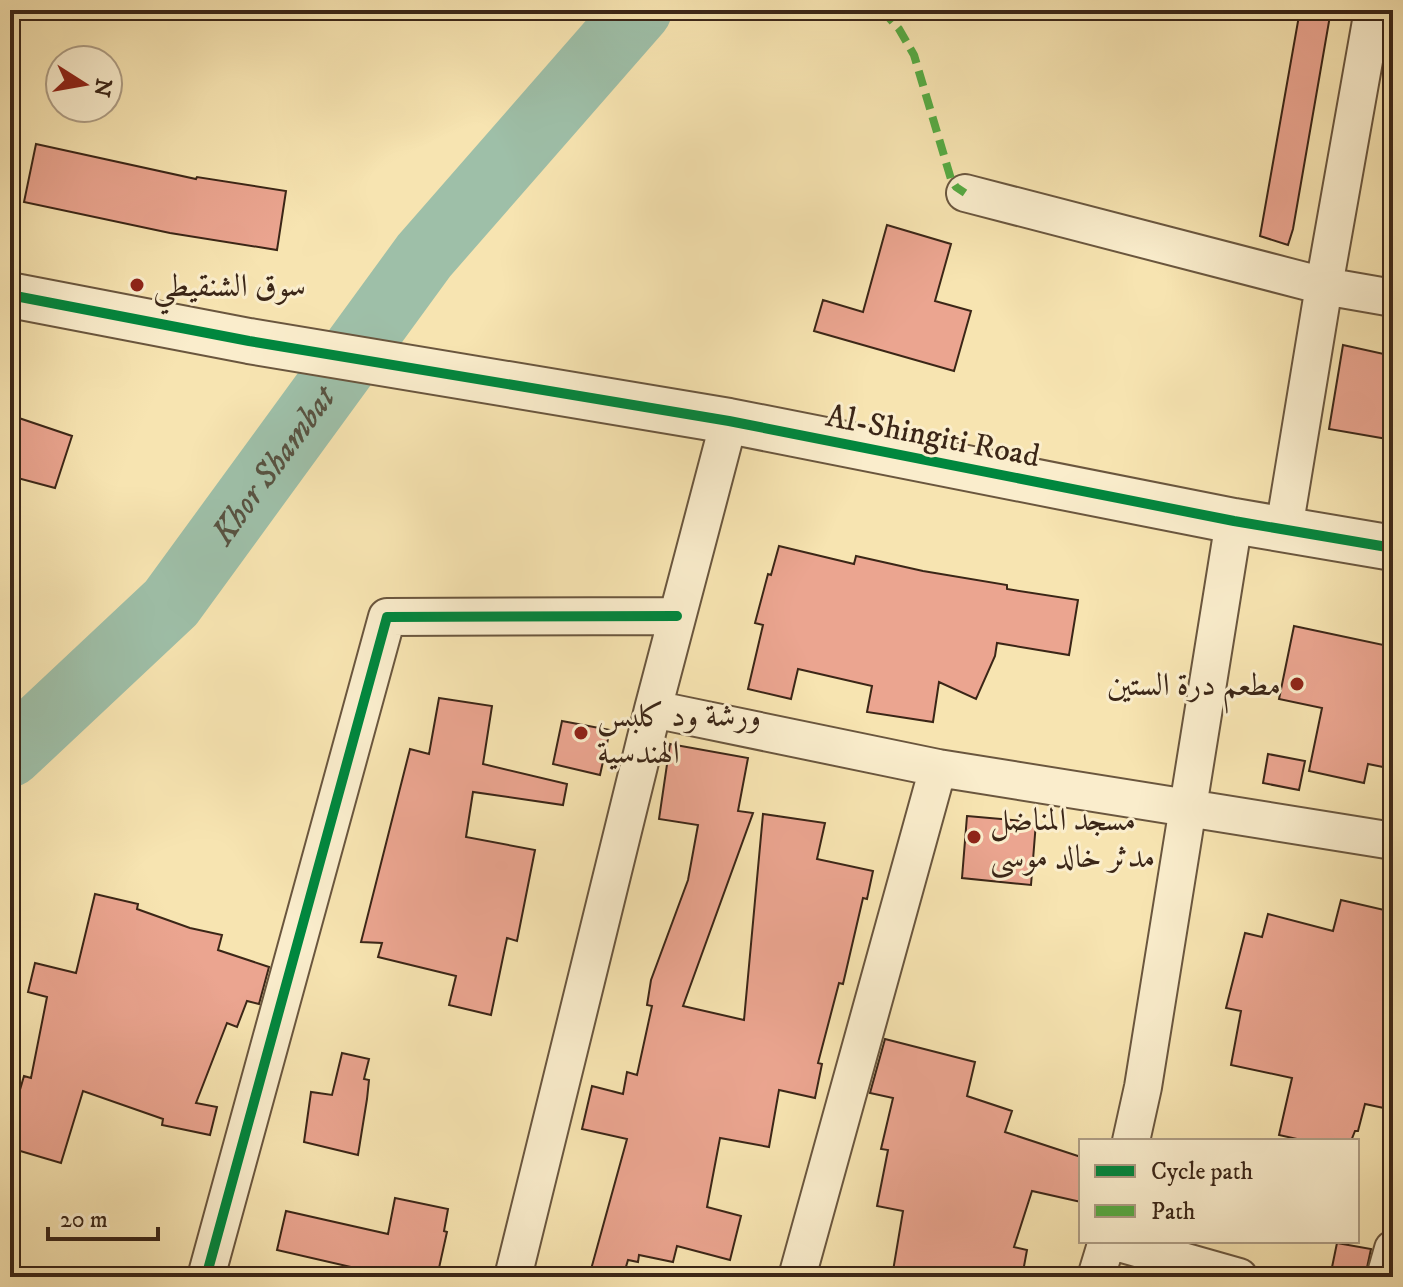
<svg xmlns="http://www.w3.org/2000/svg" width="1403" height="1287" viewBox="0 0 1403 1287" font-family="'IM FELL DW Pica',Amiri,serif">
<rect width="100%" height="100%" fill="#f7e4b1"/>
<filter id="stains"><feTurbulence type="fractalNoise" baseFrequency=".0025" numOctaves="4"/><feColorMatrix values="0 0 0 0 .2 0 0 0 0 .09 0 0 0 0 .02 0 0 0 .5 -.17"/></filter>
<radialGradient id="worn" r=".72"><stop offset=".6" stop-color="#630" stop-opacity="0"/><stop offset="1" stop-color="#630" stop-opacity=".3"/></radialGradient>
<g fill="none" stroke-linecap="round" stroke-linejoin="round">
<path stroke="#9ebfa8" stroke-width="66" id="s1" d="M10 754 171 603 424 256 639 10"/>
</g>
<path fill="#eba590" stroke="#3b2617" stroke-width="2" d="M1300 10H1331L1293 229 1288 245 1260 236Z
M36 144 196 179 197 177 286 191 277 250 170 233 24 202Z
M887 225 951 244 935 301 971 311 954 371 814 331 823 300 863 312Z
M1343 345 1393 356V440L1329 429Z
M10 415 72 436 55 488 10 476Z
M779 546 854 564 856 556 923 571 1007 585V589L1078 600 1069 655 997 643 995 656 976 699 939 682 933 722 867 712 872 686 798 669 791 699 748 689 763 625 755 623 768 574 771 575Z
M1294 626 1393 647V769L1368 764 1364 783 1309 771 1322 708 1279 699Z
M439 698 492 706 483 764 567 784 563 805 473 792 466 837 535 850 517 941 507 938 491 1015 449 1005 456 976 378 957 382 943 361 942 410 749 429 754Z
M562 721 610 730 600 775 553 764Z
M670 744 748 758 738 811 753 813 683 1006 744 1020 763 814 825 823 817 859 873 871 867 899 863 898 843 984 839 983 818 1063 822 1064 815 1098 779 1090 769 1147 720 1138 707 1207 741 1216 730 1260 677 1246 673 1262 639 1255 638 1262 628 1260 623 1277H606L590 1273 627 1139 582 1129 592 1086 623 1094 627 1072 637 1075 652 1006 647 1005 651 980 688 880 698 825 659 819Z
M1268 754 1305 761 1299 790 1263 783Z
M967 816 1036 822 1031 885 962 878Z
M95 894 138 904 137 909 190 928 222 935 218 950 269 967 259 1004 247 1001 237 1027 227 1023 196 1103 217 1107 210 1135 162 1125 163 1119 83 1091 61 1163 10 1148V1124L24 1076 31 1078 47 997 28 992 35 963 76 973Z
M1341 900 1393 912V1110L1365 1104 1358 1131H1355L1351 1141H1306L1279 1135 1292 1078 1231 1065 1241 1011 1226 1008 1245 933 1262 937 1268 914 1333 931Z
M885 1039 975 1062 967 1096 1012 1111 1005 1132 1081 1157V1202L1032 1191 1014 1247 1027 1250 1022 1277H892L903 1211 877 1206 888 1150 881 1149 893 1098 870 1093Z
M342 1053 369 1059 364 1079 369 1080 367 1099 358 1155 304 1142 311 1092 332 1095Z
M395 1198 448 1209 444 1231 447 1232 437 1277H376L377 1273 277 1250 286 1211 388 1234Z
M1337 1243 1371 1249 1365 1277H1330Z"/>
<g fill="none" stroke-linecap="round" stroke-linejoin="round">
<g stroke="#6a563e" stroke-width="40">
<path id="minor" d="M965 193 1324 286 1393 298
M1284 529 1324 286 1373 10
M653 709 938 768 797 1277
M938 768 1393 841
M1131 1141 1143 1087 1234 521
M1112 1241 1239 1277
M206 1277 387 617 677 616
M513 1277 653 709 729 421
M1096 1277 1107 1241
M1385 1277 1393 1249"/>
</g>
<g stroke="#6a563e" stroke-width="48">
<path id="tertiary" d="M10 295 249 341 729 421 1234 521 1393 548"/>
</g>
<use href="#minor" stroke="#faedcc" stroke-width="36"/>
<use href="#tertiary" stroke="#faedcc" stroke-width="44"/>
<path stroke="#55aa42" stroke-width="8" stroke-dasharray="16 8" stroke-linecap="butt" d="M882 10 899 29 914 55 951 179 956 187 965 193"/>
<g stroke="#faedcc" stroke-width="15">
<path id="cycleway" d="M10 295 249 341 729 421 1234 521 1393 548
M206 1277 387 617 677 616"/>
</g>
<use href="#cycleway" stroke="#00873e" stroke-width="10"/>
</g>
<g fill="#8f2418" stroke="#faedcc" stroke-width="3">
<circle cx="137" cy="285" r="8"/>
<circle cx="1297" cy="684" r="8"/>
<circle cx="581" cy="733" r="8"/>
<circle cx="974" cy="837" r="8"/>
</g>
<g text-anchor="middle" stroke-width="6" stroke-linejoin="round" paint-order="stroke">
<g font-size="32" fill="#3b2617" stroke="#faedcc" text-anchor="start">
<text x="153" y="296">سوق الشنقيطي</text>
<text x="1281" y="695" text-anchor="end">مطعم درة الستين</text>
<text x="597" y="726">ورشة ود كلبس<tspan x="597" dy="37">الهندسية</tspan></text>
<text x="990" y="830">مسجد المناضل<tspan x="990" dy="37">مدثر خالد موسى</tspan></text>
</g>
<g font-size="32" fill="#3b2617" stroke="#faedcc">
<text transform="translate(933 435) rotate(11)" y="11">Al-Shingiti Road</text>
</g>
<g font-size="34" font-style="italic" fill="#595442" stroke="#faedcc">
<text dy="12" stroke="none"><textPath href="#s1" startOffset="392">Khor Shambat</textPath></text>
</g>
</g>
<rect width="1403" height="1287" fill="none" stroke="#f7e4b1" stroke-width="40"/>
<rect x="12" y="12" width="1379" height="1263" fill="none" stroke="#3b2617" stroke-width="4"/>
<rect x="20" y="20" width="1363" height="1247" fill="none" stroke="#3b2617" stroke-width="2"/>
<rect x="1079" y="1139" width="280" height="104" fill="#faedcc" stroke="#ae9d84" stroke-width="2"/>
<rect x="1095" y="1165" width="40" height="12" fill="#00873e" stroke="#ae9d84" stroke-width="2"/>
<text x="1151" y="1179" font-size="24" fill="#3b2617">Cycle path</text>
<rect x="1095" y="1205" width="40" height="12" fill="#55aa42" stroke="#ae9d84" stroke-width="2"/>
<text x="1151" y="1219" font-size="24" fill="#3b2617">Path</text>
<g transform="translate(84 84) rotate(101)"><circle r="38" fill="#faedcc" stroke="#ae9d84" stroke-width="2"/>
<path d="M0-6L14 30L0 20L-14 30Z" fill="#8f2418"/>
<text y="-12" font-size="22" font-weight="bold" text-anchor="middle" fill="#3b2617">N</text>
</g>
<path d="M48 1227v12h110v-12" fill="none" stroke="#3b2617" stroke-width="4"/>
<text x="60" y="1227" font-size="24" fill="#3b2617" stroke="#faedcc" stroke-width="6" paint-order="stroke">20 m</text>
<rect width="100%" height="100%" filter="url(#stains)"/>
<rect width="100%" height="100%" fill="url(#worn)"/>
</svg>
